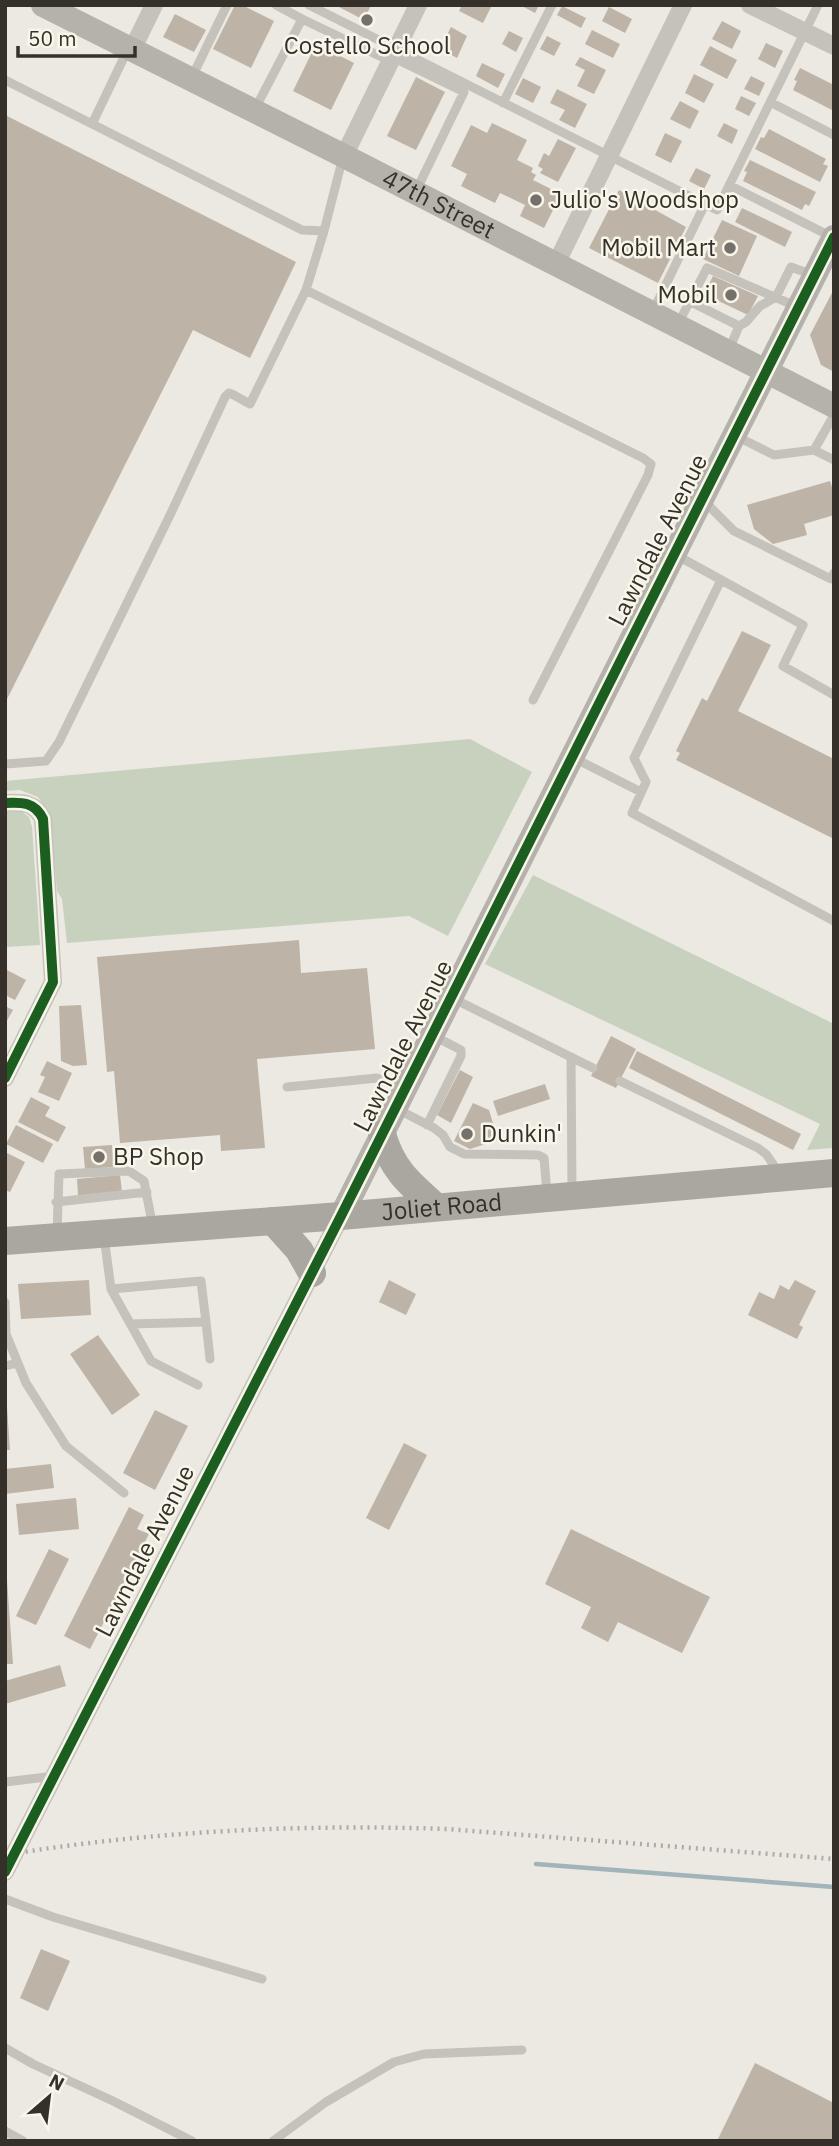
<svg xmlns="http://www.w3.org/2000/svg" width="839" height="2146" viewBox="0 0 839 2146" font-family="'IBM Plex Sans',sans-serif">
<rect width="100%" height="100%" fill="#ebe9e2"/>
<path fill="#c8d1be" d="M470 739 532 772 448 936 409 916 67 943 62 899 57 891 50 815 38 797 20 790 5 791V781Z
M21 811 29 817 32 827 40 945 5 947V812Z
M533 875 834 1024V1148L807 1150 820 1124 485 964Z"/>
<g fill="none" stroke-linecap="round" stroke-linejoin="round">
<path stroke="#a0b4ba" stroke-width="4.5" d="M536 1864 834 1887"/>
</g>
<path fill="#bdb3a6" d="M235 5H242L274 21 251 68 213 49Z
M335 5H371L364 20Z
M462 5H492L483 23 459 11Z
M520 5H539L535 13Z
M562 6 586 18 581 28 557 15Z
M609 7 632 19 625 33 602 21Z
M175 14 206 30 194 52 163 37Z
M722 21 741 31 732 49 712 39Z
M451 27 467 36 457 58 440 49Z
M592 30 620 44 613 58 585 44Z
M509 31 523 38 516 52 502 44Z
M547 36 561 43 554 56 540 49Z
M766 43 783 51 775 68 758 59Z
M316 44 354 63 331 110 293 91Z
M710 46 737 60 727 79 700 65Z
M580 57 606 70 594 94 577 86 585 70 575 65Z
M482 63 505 74 498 88 476 76Z
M800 68 834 85V111L793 90 797 81 794 80Z
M694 74 714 84 704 103 685 93Z
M751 76 765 83 759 96 744 89Z
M416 77 445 92 416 150 387 136Z
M523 78 541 87 533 103 515 94Z
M557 89 587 104 575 128 559 120 565 110 550 103Z
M741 96 756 103 749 116 735 109Z
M680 101 699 111 690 129 670 119Z
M5 115 296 262 250 358 193 330 5 703Z
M492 123 527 140 517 160 533 168 531 172 536 175 533 180 561 194 544 228 520 216 525 205 500 193 495 203 461 186 467 174 451 166 471 125 487 133Z
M724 123 738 130 732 144 717 136Z
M769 129 826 159 823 164 828 166 820 182 755 149 761 137 764 138Z
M665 133 682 141 671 163 655 155Z
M558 139 576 148 558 182 540 173 543 169 538 166 544 153 549 156Z
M750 160 816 192 809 206 805 204 802 210 743 181 747 172 744 171Z
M696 168 711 175 704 189 689 181Z
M619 190 686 227 658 283 589 248Z
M742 208 792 232 785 247 735 222Z
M722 220 757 236 739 276 703 259Z
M713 276 758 296 748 315 704 294Z
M834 289V372L821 365 810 335Z
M830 481 834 493V515L804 524 807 535 773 544 754 529 747 505Z
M742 631 771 645 738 711 834 759V839L676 760 680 753 676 751 702 698 707 701Z
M299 940 301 973 367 968 375 1049 257 1059 265 1148 221 1151 220 1135 120 1143 114 1071 107 1072 97 957Z
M5 969 26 980 15 1000 5 995Z
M81 1005 87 1065 73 1066 61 1061 59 1006Z
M5 1006 13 1010 5 1024Z
M611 1036 636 1049 616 1088 591 1076Z
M637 1051 801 1134 793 1150 629 1068Z
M47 1061 72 1073 59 1101 38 1092 45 1077 40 1075Z
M460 1070 473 1077 451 1123 437 1115Z
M545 1084 550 1099 498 1116 493 1101Z
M31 1097 50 1107 45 1116 66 1127 58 1142 18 1122Z
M473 1103 489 1110 498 1140 470 1149 454 1141Z
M16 1125 53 1144 43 1163 6 1144Z
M112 1145 114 1167 85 1169 83 1147Z
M5 1152 25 1162 10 1192 5 1190Z
M120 1175 122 1192 78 1196 77 1179Z
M89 1280 91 1315 21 1319 18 1284Z
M389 1280 416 1294 406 1315 379 1302Z
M795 1280 816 1291 799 1325 803 1327 797 1339 748 1315 759 1292 774 1299 780 1285 789 1290Z
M98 1335 140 1395 112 1415 70 1354Z
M5 1407H7L10 1450H5Z
M155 1410 188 1426 155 1490 123 1473Z
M404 1443 427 1455 389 1530 366 1518Z
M51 1464 54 1488 5 1494V1469Z
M76 1498 79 1529 19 1535 16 1504Z
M129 1507 144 1515 137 1529 149 1534 90 1649 64 1636Z
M571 1529 710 1597 682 1653 618 1622 608 1642 581 1628 591 1607 545 1584Z
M49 1549 69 1559 36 1625 16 1616Z
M5 1580H7L13 1664H5Z
M60 1665 66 1686 5 1704V1681Z
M41 1949 70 1961 48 2011 20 1998Z
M755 2063 834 2103V2141H717Z"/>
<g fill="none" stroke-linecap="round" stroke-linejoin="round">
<path stroke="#c4c2bb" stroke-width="9" d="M276 5 302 19
M309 5 717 210 818 5
M392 57 464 92 416 191
M191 79 227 5
M5 80 302 230 324 231 343 157
M770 102 834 135
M503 103 552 5
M255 109 302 19 390 61
M92 124 128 49
M729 185 832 237
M306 290 643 458 651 464 648 475 533 700
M689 301 739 326 729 350
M653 311 705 204
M678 324 707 268 798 307
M739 326 746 322 760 306 776 297 791 267 813 275
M734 435 774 455 814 450 834 460
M814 450 834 415
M705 502 734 531 831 579 834 573
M676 555 803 625 783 666 834 695
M721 580 634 758 646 782 632 813 834 921
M574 758 641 792
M5 764 46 761 59 742 171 513 225 397 229 393 232 394 250 404 306 290 324 231
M452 998 593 1068
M571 1057 572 1191
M620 1081 758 1148 766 1154 780 1174
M287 1087 377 1078 403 1089
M397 1109 434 1128 443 1135 450 1147 464 1154 538 1155 544 1158 547 1194
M427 1125 461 1056V1050L434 1036
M56 1202 147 1192
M57 1234 59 1174 129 1171 144 1181 153 1228
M104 1236 111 1289 151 1361 198 1385
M111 1289 201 1281 206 1322 131 1324
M5 1302 6 1334 26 1383 66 1446 124 1493
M206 1322 210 1359
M5 1366 17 1363
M5 1782 55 1776
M5 1899 53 1917 262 1979
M5 2048 33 2064 113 2101 192 2141
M5 2131 23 2141
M273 2141 326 2102 394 2062 424 2054 522 2050"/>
<path stroke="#c4c2bb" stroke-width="18" d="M750 5 834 46
M132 50 154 5
M344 156 418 5
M556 264 683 5
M5 803C22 802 35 802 43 819L53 982 5 1078
M5 1872 341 1216"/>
<g stroke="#b5b2ac" stroke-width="24">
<path id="s1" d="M43 5 344 156 834 406"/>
<path d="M341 1216 834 237"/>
</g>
<g stroke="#aaa6a0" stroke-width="28">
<path d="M382 1134C392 1170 410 1184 436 1207"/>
<path d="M273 1221 299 1250 312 1273"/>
<path id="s2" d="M5 1241 341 1216 834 1173"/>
</g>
<path stroke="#acaaa5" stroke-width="4.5" stroke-dasharray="2 5" stroke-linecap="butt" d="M5 1855C151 1831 299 1824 447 1829L834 1859"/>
<g stroke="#f8f5ea" stroke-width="15">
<path id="cycleway" d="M5 803C22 802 35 802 43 819L53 982 5 1078
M5 1872 341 1216 834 237"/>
</g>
<use href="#cycleway" stroke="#1b5e20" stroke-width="10"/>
</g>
<g fill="#75716a" stroke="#f8f5ea" stroke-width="2.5">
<circle cx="367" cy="20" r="7"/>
<circle cx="536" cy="200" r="7"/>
<circle cx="730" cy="248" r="7"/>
<circle cx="731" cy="295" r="7"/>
<circle cx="467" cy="1134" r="7"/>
<circle cx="99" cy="1157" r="7"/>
</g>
<g text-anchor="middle" stroke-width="5" stroke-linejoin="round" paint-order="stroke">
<g font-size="24" fill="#35302a" stroke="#f8f5ea" text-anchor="start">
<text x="367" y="54" text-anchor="middle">Costello School</text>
<text x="550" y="208">Julio's Woodshop</text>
<text x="716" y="256" text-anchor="end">Mobil Mart</text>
<text x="717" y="303" text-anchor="end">Mobil</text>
<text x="481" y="1142">Dunkin'</text>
<text x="113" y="1165">BP Shop</text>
</g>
<g font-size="24" fill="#35302a" stroke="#f8f5ea">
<text dy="8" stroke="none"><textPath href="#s1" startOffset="443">47th Street</textPath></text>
<text transform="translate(658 540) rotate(-63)" y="8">Lawndale Avenue</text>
<text transform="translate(403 1046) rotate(-63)" y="8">Lawndale Avenue</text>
<text dy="8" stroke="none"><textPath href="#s2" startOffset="438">Joliet Road</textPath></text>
<text transform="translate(145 1551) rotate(-63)" y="8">Lawndale Avenue</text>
</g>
</g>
<rect width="839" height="2146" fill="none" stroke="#35302a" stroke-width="14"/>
<g transform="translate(49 2097) rotate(28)" stroke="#f8f5ea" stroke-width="5" paint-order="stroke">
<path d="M0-5L12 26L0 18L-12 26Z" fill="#35302a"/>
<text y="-10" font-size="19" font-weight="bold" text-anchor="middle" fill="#35302a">N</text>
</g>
<path d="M18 46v10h117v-10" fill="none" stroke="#35302a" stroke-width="3.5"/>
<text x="28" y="46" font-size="21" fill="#35302a" stroke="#f8f5ea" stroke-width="5" paint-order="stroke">50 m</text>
</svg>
